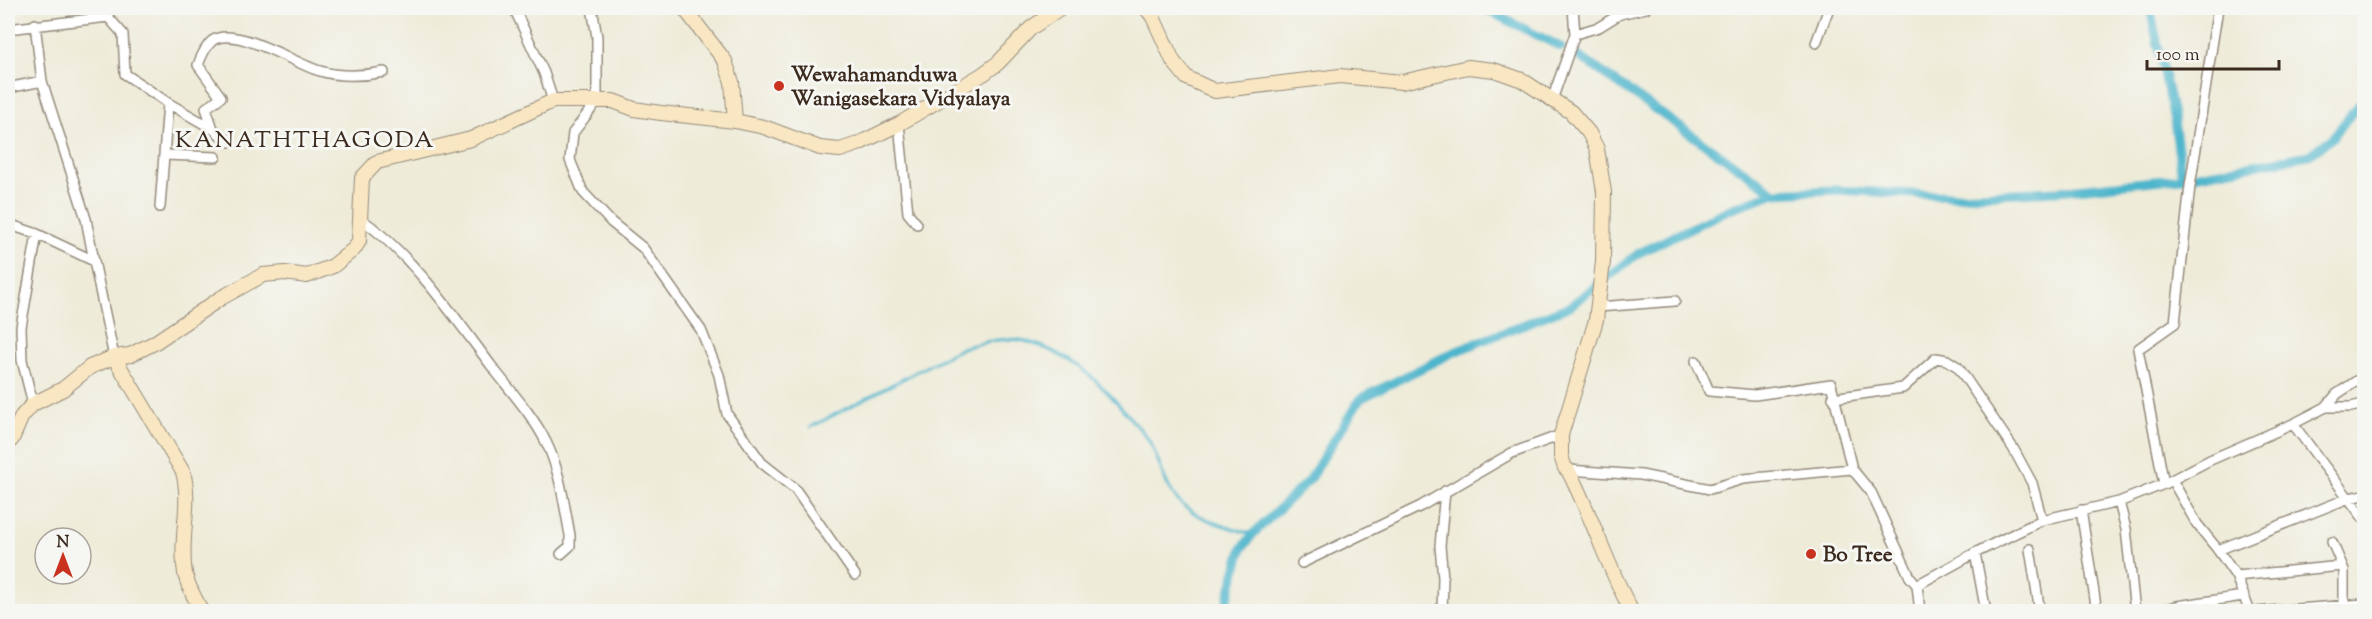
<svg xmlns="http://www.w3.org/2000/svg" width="2372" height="619" viewBox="0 0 2372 619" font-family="'Sorts Mill Goudy',serif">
<rect width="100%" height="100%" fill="#f6f6f2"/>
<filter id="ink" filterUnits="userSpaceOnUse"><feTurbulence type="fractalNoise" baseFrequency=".0167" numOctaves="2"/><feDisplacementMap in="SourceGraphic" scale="12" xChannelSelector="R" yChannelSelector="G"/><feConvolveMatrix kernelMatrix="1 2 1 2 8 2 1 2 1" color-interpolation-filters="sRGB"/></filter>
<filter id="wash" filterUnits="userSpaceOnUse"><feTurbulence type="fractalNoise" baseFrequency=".008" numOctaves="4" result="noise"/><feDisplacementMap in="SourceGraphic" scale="24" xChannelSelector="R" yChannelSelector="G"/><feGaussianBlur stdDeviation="1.35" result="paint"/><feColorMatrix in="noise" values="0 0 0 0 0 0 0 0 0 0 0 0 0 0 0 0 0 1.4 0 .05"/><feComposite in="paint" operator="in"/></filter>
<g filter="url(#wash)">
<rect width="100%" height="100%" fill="#eeebd8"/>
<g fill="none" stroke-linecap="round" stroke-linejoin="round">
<path stroke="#4db5cc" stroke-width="3" d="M1381 8H1407
M811 427 962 348C981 343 1006 336 1025 341 1070 353 1102 383 1130 418 1136 425 1143 432 1148 439 1161 460 1164 492 1185 507 1204 521 1230 528 1253 534"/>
<path stroke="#4db5cc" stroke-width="9" d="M1482 8 1561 47
M2150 8 2174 120 2182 178
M1577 55 1775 193
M1224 612 1242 549 1253 534 1309 480 1360 399 1452 353 1570 306 1639 253 1730 209 1775 193 1834 190 1955 196 2058 191 2182 178 2309 155 2332 138 2364 98"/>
</g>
</g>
<g filter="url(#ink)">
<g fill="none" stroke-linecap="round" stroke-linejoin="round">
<g stroke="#948a7b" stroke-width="12">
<path id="street" d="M514 8 544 73 553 101
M592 8 597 37V101L573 133 570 160 583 192 611 222 643 248 701 330 719 375 727 414 762 463 795 489 855 575
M35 24 42 81 86 219 94 261
M8 29 108 17 123 34 125 74 168 103 213 129 229 142
M1575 34 1599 27 1620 14 1646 8
M1816 43 1829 8
M8 88 42 81
M1552 100 1575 34 1573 8
M899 124 908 213 917 224
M213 129 206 108 221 97 198 65C201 57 205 47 212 41 234 24 295 64 320 71 339 77 364 76 384 72
M165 155 216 157
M160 207 168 103
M360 218C414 257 453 315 493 368 510 390 534 417 546 442 560 470 564 504 570 535V546L561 554
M8 224 37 234 94 261 114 357
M1598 307 1675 301
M1696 361 1709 391 1755 395 1831 384 1852 469
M1833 398 1903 388 1936 358 1947 360 1958 367 2013 448 2032 483 2042 520
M33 404 22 360 21 327 37 234
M2326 407 2337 394 2364 376
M2293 424 2326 407H2351L2364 404
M1568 470 1641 475 1710 489 1743 479 1852 469 1871 492 1910 577 1917 585
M2172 480 2197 524 2218 550 2236 576 2250 612
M2164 484 2138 349 2175 323 2190 186 2218 8
M2119 502 2126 529 2135 612
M2081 510 2097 612
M2332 542 2344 570V605
M2030 549 2040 612
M2218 550 2349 498 2364 495
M1975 553 1986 612
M1302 563 1421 506 1512 453 1561 435
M2236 576 2342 566
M1442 612 1443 578 1440 546 1445 491
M1920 612 1917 585 1975 553 2042 520 2119 502 2164 484 2210 460 2293 424 2364 519
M2158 612 2177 606 2243 596
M2256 612 2364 604"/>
</g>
<g stroke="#948a7b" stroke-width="16">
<path id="secondary" d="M684 8 725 61 732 82 735 121
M1146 8 1153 17 1173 61 1187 78 1215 91 1340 76 1402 82 1468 67 1494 70 1522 80 1571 112 1589 133 1597 149 1604 192 1603 262 1596 320 1561 435V456L1565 468 1568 470C1592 516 1607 566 1632 612
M114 357 183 472C192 504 179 539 185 573 187 586 196 600 202 612
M8 443 12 439 22 416 33 404 63 389 90 367 114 357 130 355 154 343 221 298 263 275 285 273 307 276 333 266 354 249 359 241 362 178 377 162 471 139 553 101H613L634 109 661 113 735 121 764 127 820 148 840 150 858 144 899 124 983 74 998 63 1031 28 1060 8"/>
</g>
<use href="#street" stroke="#fff" stroke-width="9"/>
<use href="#secondary" stroke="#f9e7c3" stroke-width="14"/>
</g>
</g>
<g fill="#c8321e" stroke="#f6f6f2" stroke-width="2">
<circle cx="779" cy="86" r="6"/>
<circle cx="1811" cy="554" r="6"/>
</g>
<g text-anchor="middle" stroke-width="6" stroke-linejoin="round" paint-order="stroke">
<g font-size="21" font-weight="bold" fill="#3b2a1e" stroke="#f6f6f2" text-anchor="start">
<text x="791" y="81">Wewahamanduwa<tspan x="791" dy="24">Wanigasekara Vidyalaya</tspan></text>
<text x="1823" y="561">Bo Tree</text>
</g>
<g font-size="24" letter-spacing="1.5" fill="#3b2a1e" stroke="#f6f6f2">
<text x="305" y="147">KANATHTHAGODA</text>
</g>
</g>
<rect width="2372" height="619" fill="none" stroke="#f6f6f2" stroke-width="30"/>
<g transform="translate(63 556)"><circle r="28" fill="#f6f6f2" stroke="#aba49d" stroke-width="1.5"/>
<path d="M0-4.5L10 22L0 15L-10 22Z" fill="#c8321e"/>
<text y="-9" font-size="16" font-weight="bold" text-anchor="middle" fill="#3b2a1e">N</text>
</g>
<path d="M2147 60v9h132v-9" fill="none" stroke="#3b2a1e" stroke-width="3"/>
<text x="2156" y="60" font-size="18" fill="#3b2a1e" stroke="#f6f6f2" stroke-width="4.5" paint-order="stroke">100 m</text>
</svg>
